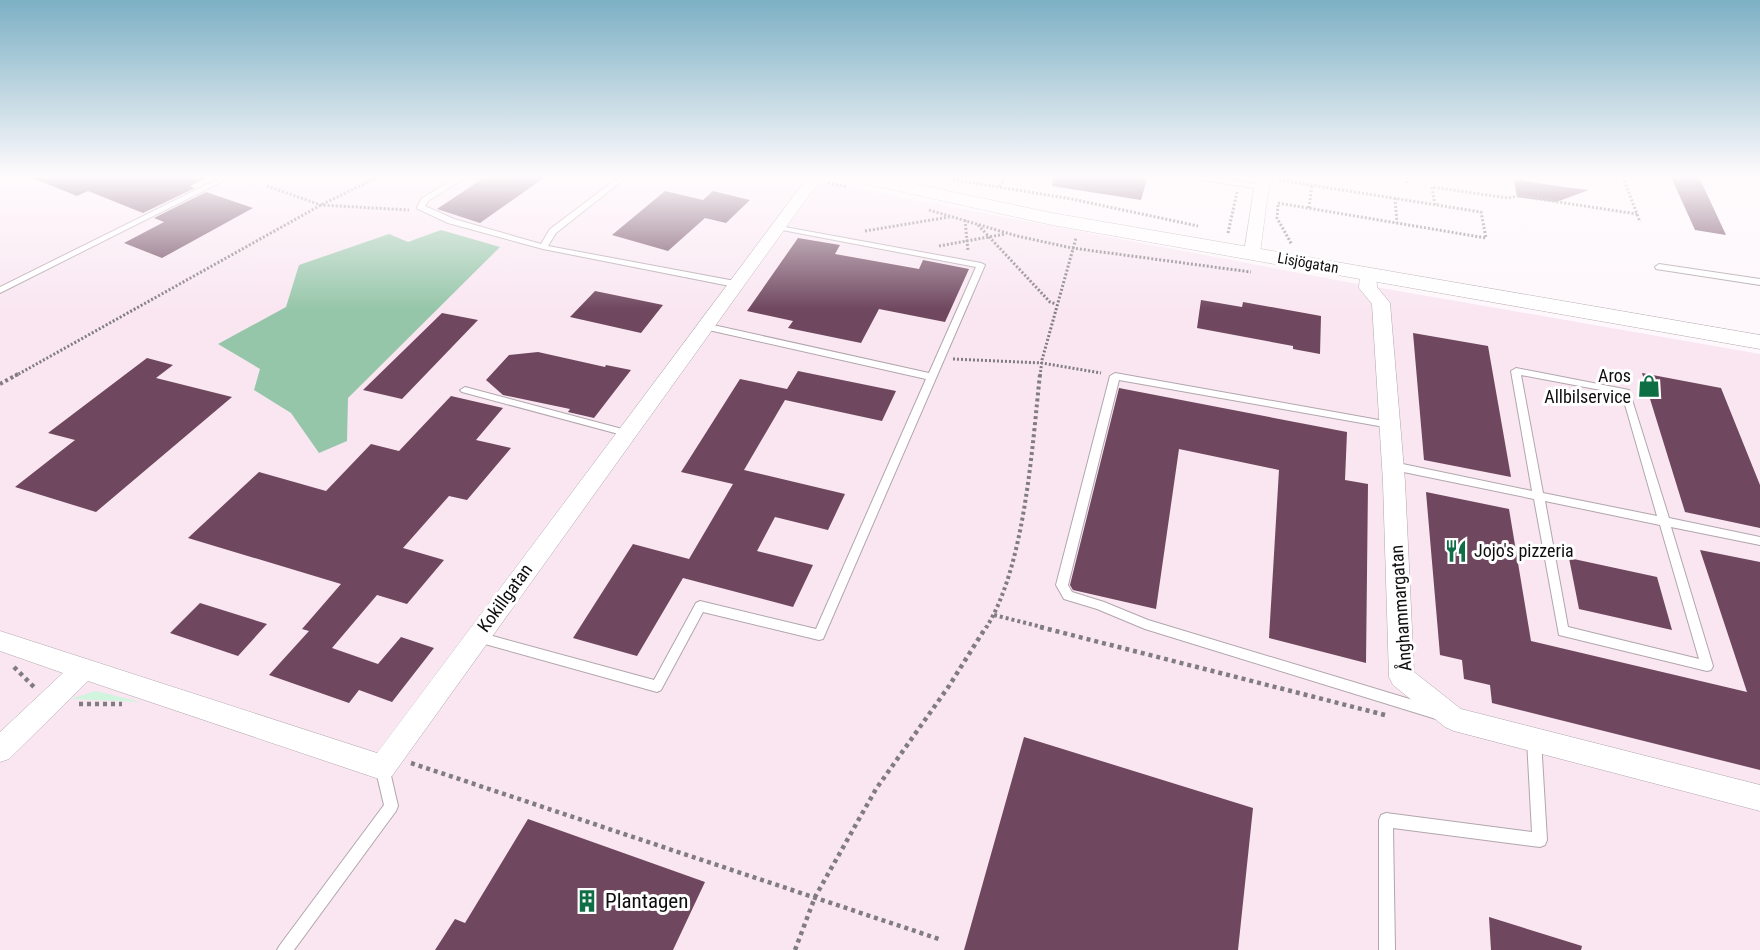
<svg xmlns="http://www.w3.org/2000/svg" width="1760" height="950" viewBox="0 0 1760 950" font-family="'Roboto Condensed',sans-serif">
<rect width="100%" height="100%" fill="#fef7fb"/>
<path fill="#f9e6f1" d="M0 177H794L1347 282 1760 354V950H0Z"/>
<path fill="#d1f4de" d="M96 691 141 702 70 699Z"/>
<path fill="#96c6a9" d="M441 230 500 247 348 398 347 441 319 453 291 413 254 390 260 369 218 344 286 307 299 265 389 234 408 242Z"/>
<path fill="#6f475f" d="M30 177H209L190 186 195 188 143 213 88 191 77 196Z
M485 177H545L480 223 437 209Z
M1053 177H1134L1147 179 1141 200 1052 186Z
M1671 177H1699L1726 235 1695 230Z
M1520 180 1557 186 1589 190 1556 202 1517 197 1514 181Z
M665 191 703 200 713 191 750 200 726 223 705 218 668 251 612 235Z
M206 192 253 208 162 258 124 243 164 222 154 218Z
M798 238 840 245 835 254 919 269 923 260 969 269 945 322 879 309 861 343 788 328 793 321 747 311Z
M595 291 663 305 641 333 570 317Z
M1201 300 1242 307 1243 302 1321 316 1320 354 1293 349V346L1197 328Z
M442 313 478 320 402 399 363 390Z
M1413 333 1488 346 1511 477 1424 460Z
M538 352 605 367 606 365 631 370 594 418 568 412 570 409 503 395 486 380 509 355Z
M147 358 173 365 156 378 232 397 96 512 15 487 75 440 48 433Z
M798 371 896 391 882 421 785 400 744 470 845 494 828 530 775 517 757 551 813 565 793 607 683 578 637 656 573 638 633 544 689 559 733 484 681 472 740 379 787 389Z
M1642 373 1721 388 1760 485V528L1685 512Z
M1119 388 1347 432 1345 480 1368 484 1366 663 1269 638 1279 470 1179 449 1156 609 1073 590 1070 585Z
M451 396 503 408 476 440 511 448 467 500 449 496 403 548 444 560 407 604 377 595 332 648 378 664 401 637 434 648 392 702 359 690 349 703 269 675 309 631 302 629 341 584 188 538 259 472 326 491 371 444 399 451Z
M1426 492 1509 509 1531 641 1747 692 1700 550 1760 562V770L1492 703 1490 685 1464 679 1462 660 1440 655Z
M1569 558 1657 577 1672 630 1579 609Z
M200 603 267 624 238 656 170 633Z
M1024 737 1253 808 1238 950H964Z
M528 819 705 882 673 950H435L455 919 465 923Z
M1489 917 1582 946 1581 950H1491Z"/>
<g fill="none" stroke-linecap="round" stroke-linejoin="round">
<g stroke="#b1a6ac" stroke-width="2">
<path id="service" d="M222 177H231L0 293V287Z
M458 177H467L428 201 425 206 454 219 541 244 550 229 619 177H627L556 233 548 246 735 281 739 284 735 287 543 249 448 223 418 209 417 207 422 198Z
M1191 177H1208L1262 185 1266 187 1262 189 1195 179Z
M774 225 981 263 985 265 823 639 819 640 703 612 661 690 657 692 474 641 472 637 474 633 478 632 654 680 696 603 700 601 816 629 926 379 704 329 700 326 704 323 929 373 976 267 777 229 773 227Z
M1659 264 1760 279V285L1656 269 1655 267Z
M1516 368 1629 390 1669 518 1760 537V545L1671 527 1713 666 1711 670 1707 671 1559 635 1534 499 1389 469 1388 466 1389 463 1393 462 1532 491 1511 371ZM1521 375 1622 394 1657 516 1543 493ZM1545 501 1660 525 1699 659 1568 627Z
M1115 373 1390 422 1395 425 1390 428 1119 380 1068 585 1072 592 1104 602 1148 620 1436 707 1441 709 1442 713 1441 717 1436 719 1145 629 1097 609 1064 599 1056 585 1110 376Z
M465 387 626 430 631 433 626 436 462 392 460 390Z
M1534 734 1539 736 1541 740 1547 840 1545 845 1540 847 1393 828 1395 950H1379V820L1381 815 1386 813 1532 832 1527 740 1529 736Z
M382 761 387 763 389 767 398 806 396 811 294 950H277L280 945 384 805 375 767 377 763Z"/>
</g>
<g stroke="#b1a6ac" stroke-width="1">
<path id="minor" d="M232 177H256L262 181 255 185 234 180Z
M808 177H822L392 776 382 780 88 681 9 759 0 762V732L63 673 0 651V631L377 753Z
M1256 177H1270L1260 253 1252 258 1244 253Z
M1368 269 1376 274 1377 287 1390 303 1405 482 1414 672 1461 709 1760 785V811L1454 731 1445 727 1393 685 1389 677 1383 482 1372 304 1359 288 1360 274Z"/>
</g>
<g stroke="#b1a6ac" stroke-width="1">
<path id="tertiary" d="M849 177H882L1052 213 1760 335V349L1052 225 858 182Z"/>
</g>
<path stroke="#817c7f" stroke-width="3" stroke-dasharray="2 2" stroke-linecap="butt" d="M1407 177V184
M1623 177 1640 222
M949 179 1072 199 1198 226
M828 183 847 187
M267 186 321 205 409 210
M1000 187 1005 177
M1395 198 1397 223
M1278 203 1486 238 1481 212 1279 180
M1278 205 1277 218 1292 245
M1435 205 1432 187 1508 198 1519 196 1637 214
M1309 208 1312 185
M929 210 1017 236 1072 248 1251 272
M965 220 968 251
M978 225 1050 302 1056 304
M865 231 949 217
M1228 233 1237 192
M939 246 1005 234
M953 359 1042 363 1101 373
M15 376 321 205 378 177
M1040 376 1042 360 1076 238"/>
<path stroke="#817c7f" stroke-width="4" stroke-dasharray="3 3" stroke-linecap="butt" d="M0 384 18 374
M994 615 1046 628
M986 628C1025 566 1032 448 1040 374"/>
<path stroke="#817c7f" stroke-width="4.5" stroke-dasharray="4 4" stroke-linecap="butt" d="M1040 627 1385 715
M14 667 34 687
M79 704H122
M411 763 939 939
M795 950 815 897 876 789 949 686 986 627"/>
<use href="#service" fill="#fff" fill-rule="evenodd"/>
<use href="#minor" fill="#fff" fill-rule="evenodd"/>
<use href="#tertiary" fill="#fff" fill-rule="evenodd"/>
</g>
<linearGradient id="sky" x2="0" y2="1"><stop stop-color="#7cb0c4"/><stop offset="0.57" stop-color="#fffbfd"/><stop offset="1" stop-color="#fffbfd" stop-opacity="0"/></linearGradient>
<rect width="1760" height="310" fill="url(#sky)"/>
<defs>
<g id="shop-bare" transform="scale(1.8)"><path d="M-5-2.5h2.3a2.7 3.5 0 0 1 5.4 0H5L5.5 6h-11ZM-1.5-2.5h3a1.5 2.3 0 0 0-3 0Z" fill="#0e6f45" stroke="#fff" stroke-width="2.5" paint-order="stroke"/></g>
<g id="restaurant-bare" transform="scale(1.8)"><path d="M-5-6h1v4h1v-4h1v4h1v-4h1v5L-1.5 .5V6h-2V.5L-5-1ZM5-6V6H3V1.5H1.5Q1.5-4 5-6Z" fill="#0e6f45" stroke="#fff" stroke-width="2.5" paint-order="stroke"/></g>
<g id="building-bare" transform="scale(1.8)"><path d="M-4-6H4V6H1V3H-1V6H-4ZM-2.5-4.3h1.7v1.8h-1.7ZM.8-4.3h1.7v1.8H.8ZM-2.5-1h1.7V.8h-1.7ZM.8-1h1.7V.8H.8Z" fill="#0e6f45" stroke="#fff" stroke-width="2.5" paint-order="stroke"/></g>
</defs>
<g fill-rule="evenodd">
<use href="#shop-bare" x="1649" y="386"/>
<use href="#restaurant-bare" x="1456" y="551"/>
<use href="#building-bare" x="587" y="901"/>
</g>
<g text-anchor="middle" stroke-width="6" stroke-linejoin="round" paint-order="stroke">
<g font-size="15" fill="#100d0f" stroke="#fff">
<text transform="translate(1308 263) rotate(10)" y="5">Lisjögatan</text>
</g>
<g font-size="18" fill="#100d0f" stroke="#fff" text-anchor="end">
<text x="1631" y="382">Aros<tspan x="1631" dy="21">Allbilservice</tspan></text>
<text x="1474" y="557" text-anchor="start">Jojo's pizzeria</text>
</g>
<g font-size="18" fill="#100d0f" stroke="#fff">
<text transform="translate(505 598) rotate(-54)" y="6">Kokillgatan</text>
<text transform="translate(1401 608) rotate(-94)" y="6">Ånghammargatan</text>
</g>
<g font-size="21" fill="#100d0f" stroke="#fff" text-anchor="start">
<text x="605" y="908">Plantagen</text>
</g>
</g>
</svg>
